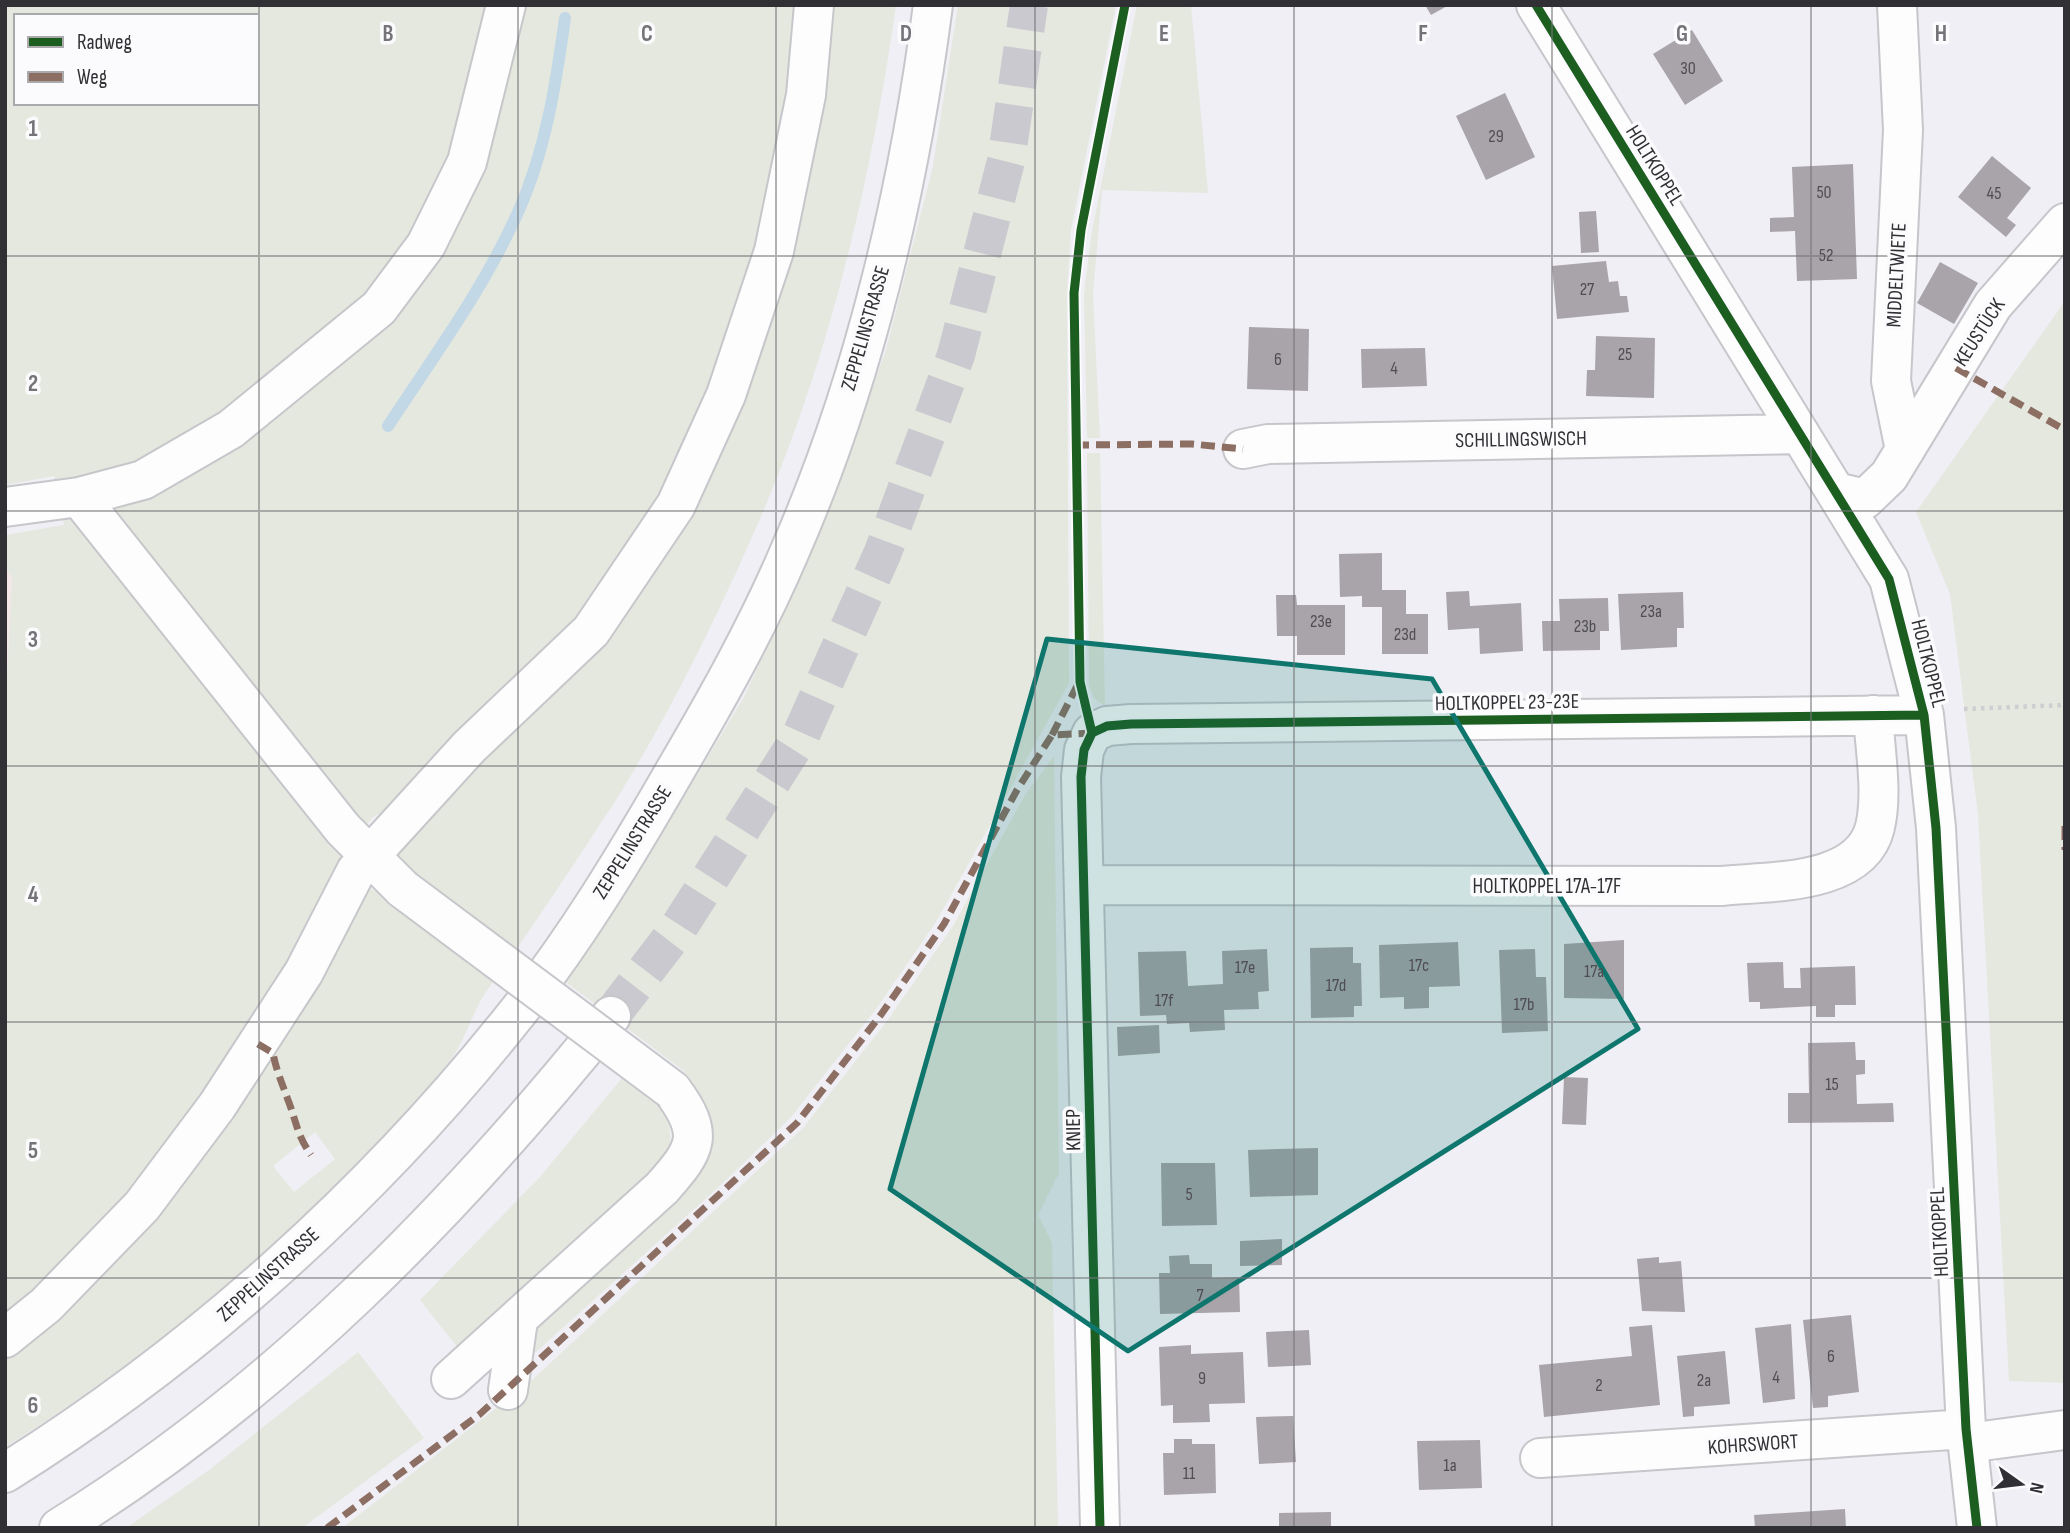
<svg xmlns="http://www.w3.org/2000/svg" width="2070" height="1533" viewBox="0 0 2070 1533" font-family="'Sofia Sans Condensed',sans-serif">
<rect width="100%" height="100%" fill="#efeff5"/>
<path fill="#f4e5e7" d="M5 566 12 579 5 712Z"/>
<path fill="#e5e8de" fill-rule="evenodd" d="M5 5H802L760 246 714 389 665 496 588 611 393 807 373 817 343 852 345 869 290 973 129 1200 5 1318V712L12 579 5 566V535L64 525 54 476 5 485ZM16 16H257V103H16Z
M828 5H896C870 190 825 376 748 546 709 633 665 722 614 803 587 845 559 886 531 928 515 952 496 975 481 1000 470 1020 463 1044 449 1062 331 1206 163 1349 5 1447V1359L57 1318 367 886 392 902 415 871 391 852 691 511ZM315 1132 335 1159 294 1192 273 1166Z
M958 5H1116L1071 230 1067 294 1069 683 936 922 876 1009 791 1117 723 1183 535 1353 531 1349 535 1324 704 1114 684 1071 563 980 629 888 744 697 823 523 886 350 933 166Z
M1137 5H1191L1208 193 1102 190 1093 294 1100 438H1087L1084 294 1092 231Z
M2065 301V1383L2009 1381 1978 815 1950 594 1916 512Z
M1087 453H1100L1105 706 1094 698 1089 685Z
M1054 756 1059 1173 1038 1215 1052 1243 1058 1528H342L531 1381 803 1128 887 1021 953 926 1025 795Z
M622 1078C659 1105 681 1115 665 1164L462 1353 420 1300 539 1178Z
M358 1352 424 1438 302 1528H126L209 1470Z"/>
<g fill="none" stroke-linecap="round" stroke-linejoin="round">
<path stroke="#c2d8e6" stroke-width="12" d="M388 426C434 356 485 287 519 210 546 149 556 83 565 18"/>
</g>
<path fill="#a9a4aa" d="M1425 5H1449L1431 15Z
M1692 30 1723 81 1685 105 1653 54Z
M1505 93 1535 157 1486 180 1456 116Z
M1992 156 2031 188 2007 218 2016 225 2006 237 1958 197Z
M1853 164 1857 279 1797 281 1795 231 1770 232V218L1794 217 1792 167Z
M1596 211 1599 252 1581 253 1579 212Z
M1606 261 1609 282 1618 281 1620 296H1627L1629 312 1557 319 1552 266Z
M1940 262 1978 283 1954 324 1917 303Z
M1249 327 1309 329 1308 391 1247 389Z
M1596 336 1655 338 1654 398 1586 396 1587 370H1595Z
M1425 348 1427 386 1362 388 1361 349Z
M1382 553V590H1406V614H1428V654H1382V607H1362V596L1340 597 1339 554Z
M1469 591 1470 606 1521 603 1523 651 1480 654 1479 628 1448 630 1446 592Z
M1683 592 1684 628H1677V647L1621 650 1618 594Z
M1276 595H1296L1297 605H1345V655H1297V636H1277Z
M1608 598 1609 631H1600V650L1543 651 1542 621H1560L1559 599Z
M1624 940V999L1564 998V944Z
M1458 942 1460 986 1429 987V1008L1404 1009V997L1380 998 1379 945Z
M1353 947V963H1361L1362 1006H1354V1017L1311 1018 1310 948Z
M1267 949 1269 991 1258 992 1259 1009 1224 1010 1225 1030 1190 1032 1189 1023 1167 1024 1166 1015 1140 1016 1138 952 1186 951 1188 986 1223 984 1222 951Z
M1535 949 1536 977H1546L1548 1031 1502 1033 1499 950Z
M1783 962 1784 988H1801L1800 968 1855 966 1856 1005H1835V1017H1816V1006L1760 1009V1002H1749L1747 963Z
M1159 1025 1160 1053 1118 1056 1117 1027Z
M1855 1042 1856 1060H1865V1074L1856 1075 1857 1104 1893 1103 1894 1122 1788 1123V1093H1809L1808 1043Z
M1564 1077 1588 1078 1586 1125 1562 1124Z
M1318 1148V1195L1250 1197 1248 1150Z
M1161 1163H1215L1217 1225 1162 1226Z
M1282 1239V1265L1240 1266V1241Z
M1189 1255 1190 1264H1212V1278L1239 1277 1240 1312 1160 1314 1159 1273H1170L1169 1256Z
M1659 1257V1263L1681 1261 1685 1312 1642 1311 1637 1259Z
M1851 1315 1859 1392 1828 1396V1407L1813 1408 1803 1320Z
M1791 1324 1795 1399 1763 1403 1755 1328Z
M1652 1325 1660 1405 1544 1417 1539 1365 1632 1356 1629 1327Z
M1309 1330 1311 1365 1268 1367 1266 1332Z
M1191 1345V1354L1243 1352 1245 1403 1209 1404 1210 1422 1173 1423V1405L1161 1406 1159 1347Z
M1725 1351 1730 1404 1694 1407V1416L1683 1417 1677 1356Z
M1293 1416 1296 1462 1259 1464 1256 1417Z
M1174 1439H1192V1444H1215L1216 1493 1164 1495 1163 1453H1174Z
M1480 1440 1482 1488 1419 1490 1417 1441Z
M1845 1509 1846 1528H1755L1754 1515Z
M1331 1512V1528H1279V1513Z"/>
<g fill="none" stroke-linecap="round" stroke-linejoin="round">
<path stroke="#c9c9cf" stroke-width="38" stroke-dasharray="38 19" stroke-linecap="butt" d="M611 1016 677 930 800 737 883 552 956 355 1006 161 1029 5"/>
<g stroke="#c6c6cb" stroke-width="42">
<path id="minor" d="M1536 5 1889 579 1924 715 1936 828 1966 1429 1977 1528
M1897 5 1903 130 1891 381 1905 450
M1243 449 1268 444 1800 434
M1836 492 1865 499 1889 476 1993 305 2065 223
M79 497 343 829 403 889
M5 507 79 497 143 480 231 429 379 308 426 245 467 162 506 5
M1084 885 1721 886C1768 881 1861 886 1875 827 1883 793 1875 750 1873 715
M5 1338 46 1305 142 1206 217 1106 304 972 356 871 469 747 591 631 676 505 726 395 774 251 806 95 814 5
M451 1379 662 1188C697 1149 705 1134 672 1090
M508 1390 518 1320
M1968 1443 2065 1430
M1540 1458 1966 1429
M1100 1528 1081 777 1084 750 1092 733 1107 726 1131 724 1924 715"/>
</g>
<g stroke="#c6c6cb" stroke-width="42">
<path id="highway" d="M5 1473C198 1352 371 1196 513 1018 575 941 627 854 676 769 717 699 757 628 789 553 864 383 909 189 933 5
M59 1528C274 1395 453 1212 611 1016"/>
</g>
<path stroke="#ceced0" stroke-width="4.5" stroke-dasharray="3.5 5" stroke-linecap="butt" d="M1964 709 2065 705"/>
<use href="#minor" stroke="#fdfdfe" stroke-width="38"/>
<use href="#highway" stroke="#fdfdfe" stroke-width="38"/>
<g stroke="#c6c6cb" stroke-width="42" stroke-linecap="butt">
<path id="minor-bridge" d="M403 889 672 1090"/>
</g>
<use href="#minor-bridge" stroke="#fdfdfe" stroke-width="38"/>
<path stroke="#8d6e63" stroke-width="7" stroke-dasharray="14 7" stroke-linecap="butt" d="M1956 368 2065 430
M1075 445 1192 444 1243 449
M1052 735 1079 682
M2065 826V850
M258 1044 273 1053C276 1070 282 1083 288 1100 297 1123 296 1133 311 1155
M327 1528 480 1414 797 1123 880 1016 944 924 1017 790 1052 735 1092 733 1091 731"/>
<g stroke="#fbfbfd" stroke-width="13">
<path id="cycleway" d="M1536 5 1889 579 1924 715 1936 828 1966 1429 1977 1528
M1092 733 1107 726 1131 724 1924 715
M1092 733 1084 750 1081 777 1100 1528
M1092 733 1080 682 1074 293 1081 230 1125 5"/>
</g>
<use href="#cycleway" stroke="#1b5e20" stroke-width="9"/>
</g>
<path fill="#0f766e" fill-opacity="0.2" stroke="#0f766e" stroke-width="5" stroke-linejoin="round" d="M1047 639 1432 679 1638 1029 1128 1351 890 1189Z"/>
<path fill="none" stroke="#747478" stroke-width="2" stroke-opacity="0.55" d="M259 5V1528M518 5V1528M776 5V1528M1035 5V1528M1294 5V1528M1552 5V1528M1811 5V1528M5 256H2065M5 511H2065M5 766H2065M5 1022H2065M5 1278H2065"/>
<g text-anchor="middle" stroke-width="7" stroke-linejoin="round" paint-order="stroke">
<g font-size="18" fill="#4f4e52">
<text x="1688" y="74">30</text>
<text x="1496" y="142">29</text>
<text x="1824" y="198">50</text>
<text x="1994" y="199">45</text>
<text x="1826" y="261">52</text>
<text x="1587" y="295">27</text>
<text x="1625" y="360">25</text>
<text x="1278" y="365">6</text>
<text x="1394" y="374">4</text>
<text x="1651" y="617">23a</text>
<text x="1321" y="627">23e</text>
<text x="1585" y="632">23b</text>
<text x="1405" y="640">23d</text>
<text x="1419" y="971">17c</text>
<text x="1245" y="973">17e</text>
<text x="1594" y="977">17a</text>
<text x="1336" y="991">17d</text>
<text x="1164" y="1006">17f</text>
<text x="1524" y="1010">17b</text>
<text x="1832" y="1090">15</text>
<text x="1189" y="1200">5</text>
<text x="1200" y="1301">7</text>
<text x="1831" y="1362">6</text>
<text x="1776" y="1383">4</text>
<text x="1202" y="1384">9</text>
<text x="1704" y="1386">2a</text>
<text x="1599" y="1391">2</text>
<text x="1450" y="1471">1a</text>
<text x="1189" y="1479">11</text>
</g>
<g font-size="21" fill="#313135" stroke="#fbfbfd">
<text transform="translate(1655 165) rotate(58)" y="7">HOLTKOPPEL</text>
<text transform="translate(1896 275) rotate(-87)" y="7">MIDDELTWIETE</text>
<text transform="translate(865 328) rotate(-74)" y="7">ZEPPELINSTRASSE</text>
<text transform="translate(1979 332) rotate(-57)" y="7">KEUSTÜCK</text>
<text transform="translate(1521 439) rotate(-1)" y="7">SCHILLINGSWISCH</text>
<text transform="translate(1929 663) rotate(76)" y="7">HOLTKOPPEL</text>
<text transform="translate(1507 702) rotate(-1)" y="7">HOLTKOPPEL 23-23E</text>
<text transform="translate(632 842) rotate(-58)" y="7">ZEPPELINSTRASSE</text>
<text x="1547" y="893">HOLTKOPPEL 17A-17F</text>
<text transform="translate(1073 1130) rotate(-91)" y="7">KNIEP</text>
<text transform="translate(1939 1232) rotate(-93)" y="7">HOLTKOPPEL</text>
<text transform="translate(268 1274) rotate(-42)" y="7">ZEPPELINSTRASSE</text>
<text transform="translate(1753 1444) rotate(-4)" y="7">KOHRSWORT</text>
</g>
</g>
<g font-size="23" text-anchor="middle" font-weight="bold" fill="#747478" stroke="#fbfbfd" stroke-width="7" stroke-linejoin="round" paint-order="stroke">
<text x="388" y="41">B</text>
<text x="647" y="41">C</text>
<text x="906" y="41">D</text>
<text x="1164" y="41">E</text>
<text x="1423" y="41">F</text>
<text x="1682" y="41">G</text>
<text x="1941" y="41">H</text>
<text x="33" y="136">1</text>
<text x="33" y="391">2</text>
<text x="33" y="647">3</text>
<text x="33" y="902">4</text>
<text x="33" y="1158">5</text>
<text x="33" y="1413">6</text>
</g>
<rect width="2070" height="1533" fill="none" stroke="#313135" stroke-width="14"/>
<rect x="14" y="14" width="245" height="91" fill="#fbfbfd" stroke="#aaaaad" stroke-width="2"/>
<rect x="28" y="37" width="35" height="10" fill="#1b5e20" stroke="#aaaaad" stroke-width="2"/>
<text x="77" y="49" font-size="21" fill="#313135">Radweg</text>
<rect x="28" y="72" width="35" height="10" fill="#8d6e63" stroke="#aaaaad" stroke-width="2"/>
<text x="77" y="84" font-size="21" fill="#313135">Weg</text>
<g transform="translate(2021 1484) rotate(104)" stroke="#fbfbfd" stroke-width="5" paint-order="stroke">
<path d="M0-5L12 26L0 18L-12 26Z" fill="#313135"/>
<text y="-10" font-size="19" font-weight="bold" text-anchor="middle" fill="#313135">N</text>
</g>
</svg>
